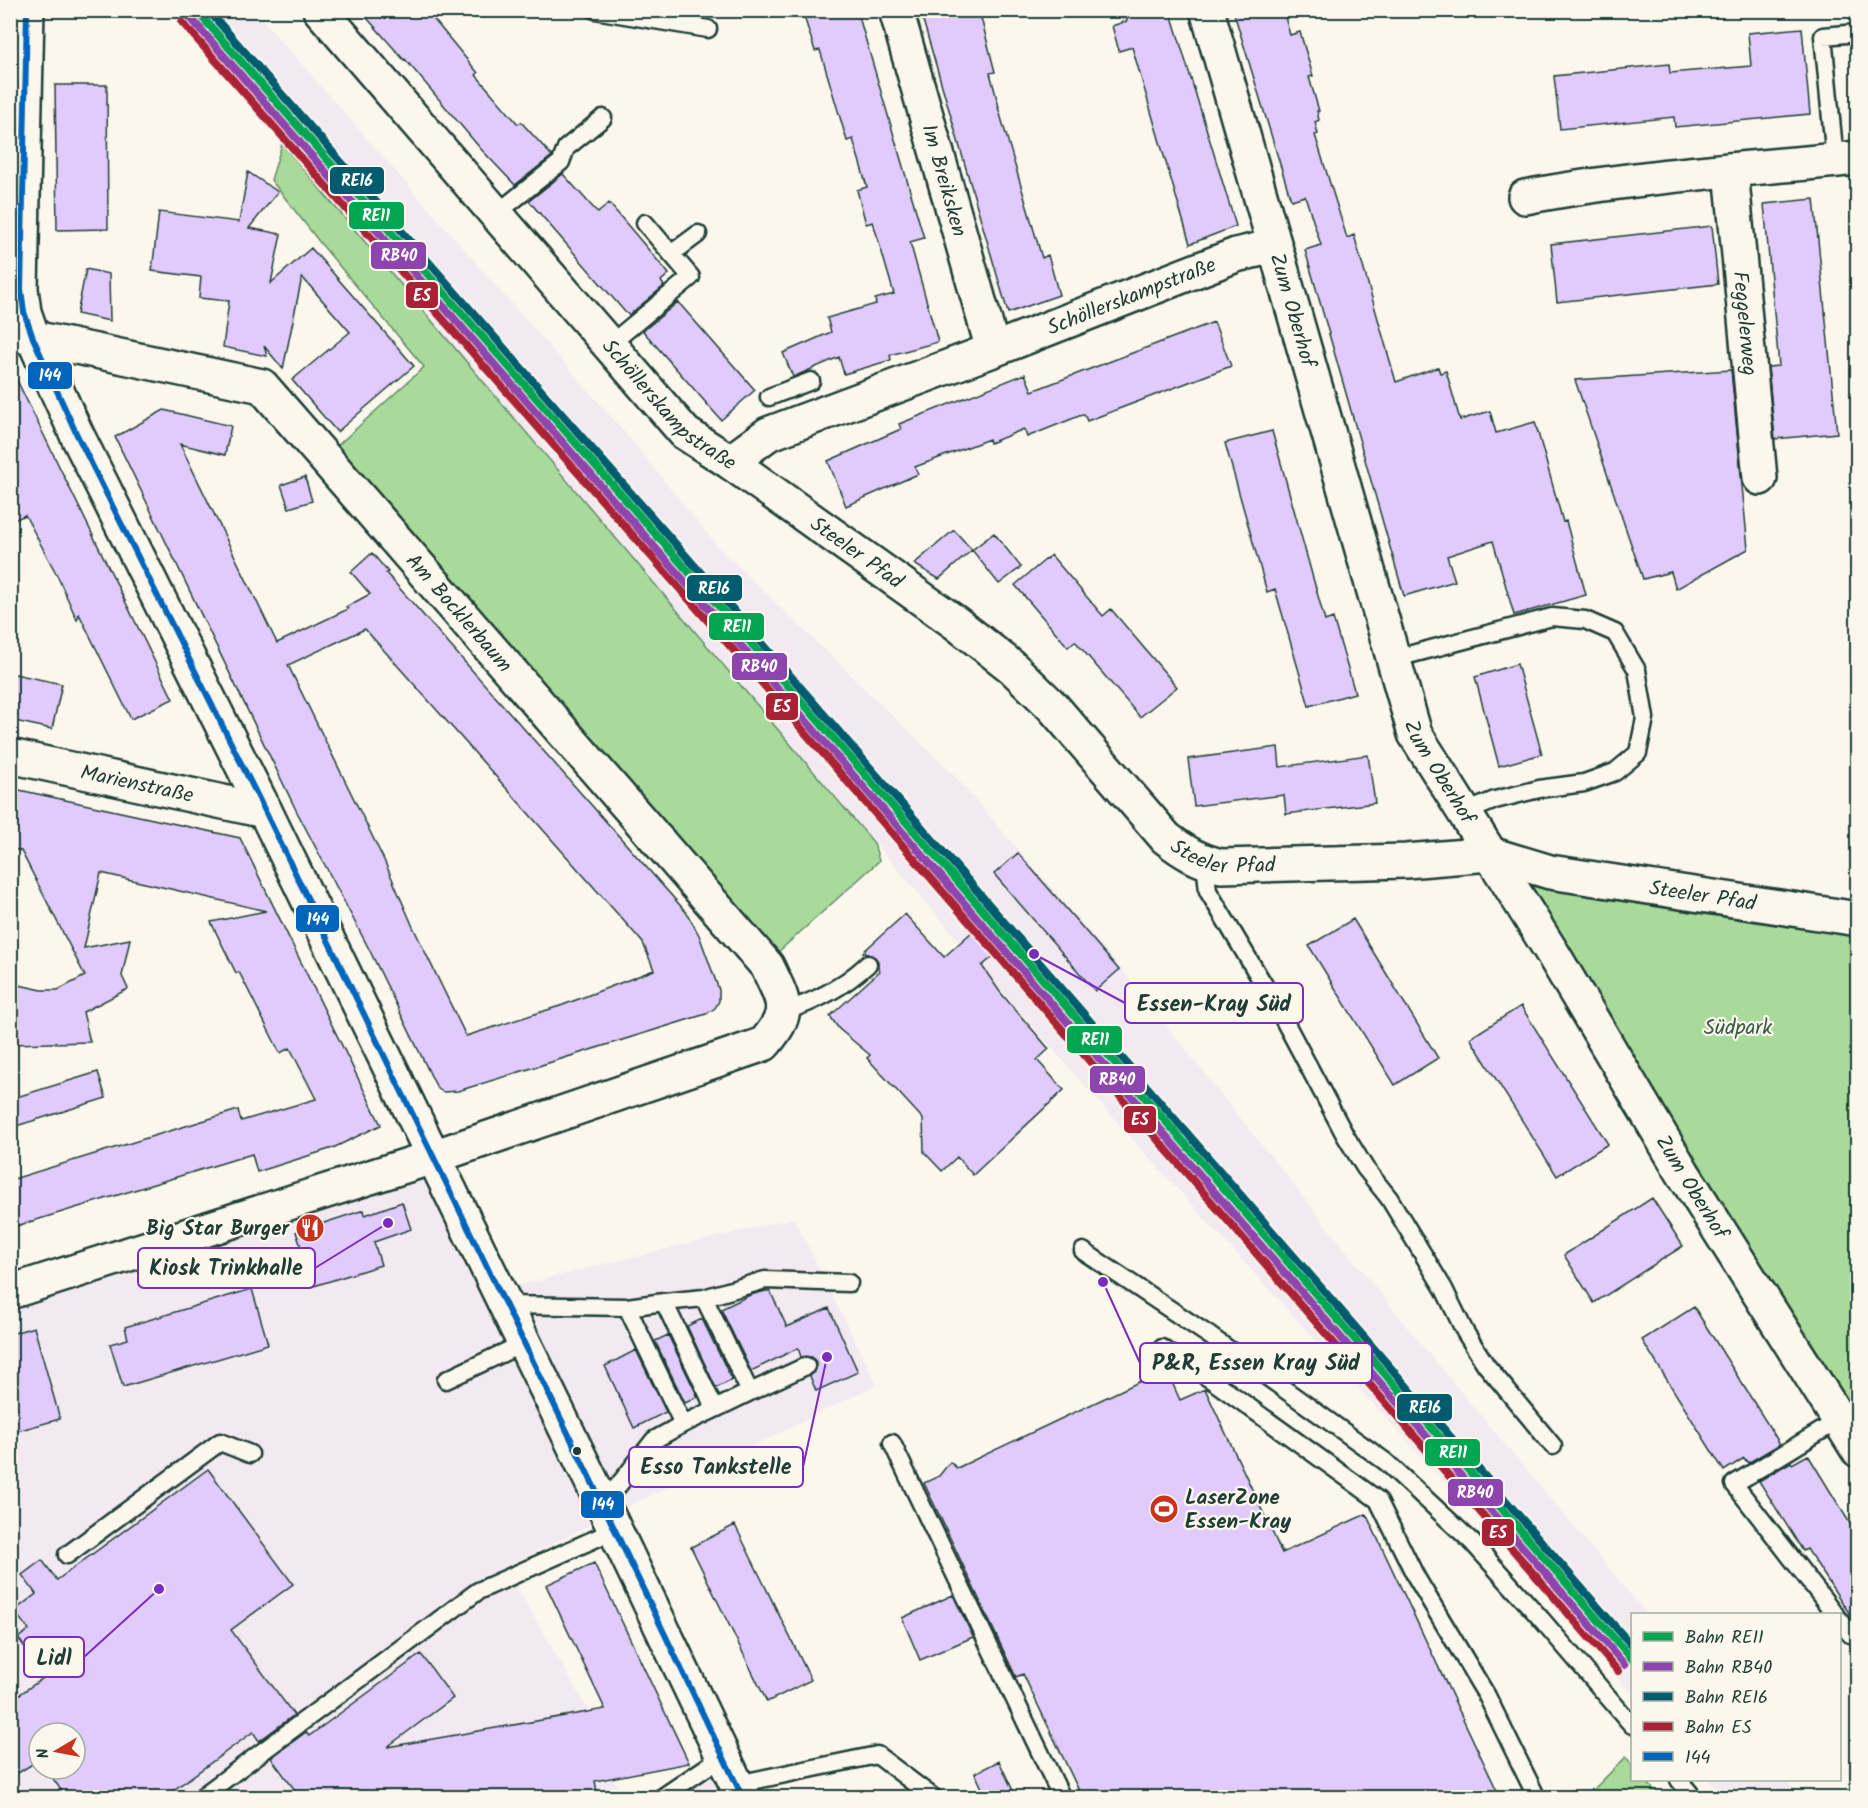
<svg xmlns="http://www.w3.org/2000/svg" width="1868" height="1808" viewBox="0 0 1868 1808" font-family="Kalam,sans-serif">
<rect width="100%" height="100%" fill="#fbf7ec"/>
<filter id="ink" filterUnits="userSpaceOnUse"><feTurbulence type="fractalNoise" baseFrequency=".0167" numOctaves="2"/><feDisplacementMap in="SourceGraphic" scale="12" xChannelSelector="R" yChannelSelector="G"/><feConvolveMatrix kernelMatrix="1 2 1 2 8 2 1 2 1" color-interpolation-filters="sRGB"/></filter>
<g filter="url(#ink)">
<path fill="#f3eaf1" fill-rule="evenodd" d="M172 11H255L615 421 721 550 952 773 1123 971 1416 1338 1647 1614H1632V1694L1493 1535 1131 1138 997 986 554 466 282 144Z
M428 1161 502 1289 794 1218 877 1385 505 1567 588 1709 621 1797H11L10 1294ZM39 1733H75V1769H39Z
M721 1764 737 1798H645Z
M1708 1780H1787L1802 1797H1724Z"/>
<path fill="#a8da9b" stroke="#648c68" stroke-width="1.5" d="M282 144 874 843 879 861 766 963 326 456 424 367 321 244 271 180Z
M1501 865 1857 927V1446Z
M1626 1757 1632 1765V1780H1645L1661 1797H1599L1594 1789Z"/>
<path fill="#e0cbfc" stroke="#1f3d34" stroke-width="1.5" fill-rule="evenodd" d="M360 10H426L478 73 476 75 518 124 521 122 552 156 515 185 480 148 405 59 404 60Z
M802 10H857L924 238 910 242 938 342 890 355 891 360 844 374 839 357 793 377 783 353 831 332 827 318 876 304 875 299 894 294 873 222 866 224 857 190 867 187 853 139 847 141 820 50 815 51Z
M920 10H979L995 72 990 73 999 107H998L1042 258 1048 255 1059 295 1008 313Z
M1124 10H1170L1236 226 1190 244 1132 47 1119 51 1112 26 1127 21Z
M1233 10H1283L1290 35 1300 32 1313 76 1309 77 1319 111H1317L1319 120 1315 122 1318 134 1315 135 1347 238 1354 235 1396 382 1438 367 1440 373 1446 371 1460 420 1490 411 1496 433 1535 422 1563 522 1566 521 1586 595 1514 615 1493 541 1447 556 1455 581 1404 596 1305 250 1321 245 1305 196 1291 200Z
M1802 28 1810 114 1675 127 1674 117 1560 129 1554 76 1669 64 1670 73 1751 66 1748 33Z
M55 85H107L108 229 57 230Z
M248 172 278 192 249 228 281 234 271 283 311 248 414 366 337 432 292 380 350 332 302 277 283 369 264 346 267 356 223 347 229 301 199 298 201 277 152 271 159 212 239 222Z
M563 174 598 213 609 203 669 274 661 281 664 286 629 315 625 312 529 201Z
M1814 199 1837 433 1775 439 1768 367 1779 366 1764 204Z
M1712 226 1718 284 1557 302 1551 244Z
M86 269 109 274 110 321 77 314Z
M678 302 755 390 721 420 643 331Z
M1214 322 1231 366 1087 421 1084 414 1027 437 1024 429 990 443 989 439 915 467 918 474 846 506 828 461 901 429 899 424 1025 374 1032 391Z
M10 366 173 699 131 719 79 614 77 620 57 575 25 515 10 522Z
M1731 370 1748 549 1676 589 1671 572 1643 579 1575 380Z
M164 410 231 426 225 455 180 444 277 643 348 609 346 607 370 594 351 572 372 553 388 572 386 573 686 912 699 935 719 990V1001L715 1008 706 1014 458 1091 443 1092 437 1088 369 949 296 810 115 437ZM365 629 638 937 643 943 654 970 563 1005 466 1036 413 927 384 860 288 665Z
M1272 431 1325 621 1333 618 1355 693 1309 706 1275 589 1267 592 1225 443Z
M305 477 312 501 289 508 281 485Z
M954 530 972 550 939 579 914 564Z
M994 533 1021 567 999 584 972 550Z
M1051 555 1103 616 1111 609 1177 687 1140 717 1075 641 1068 647 1015 585Z
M1517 664 1542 754 1499 766 1475 677Z
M10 673 62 684 52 729 10 720Z
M1278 747 1280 767 1368 755 1375 803 1286 814 1284 795 1194 806 1188 759Z
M10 788 240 838 381 1125 333 1148 257 1172 252 1154 10 1228V1180L238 1110 241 1121 316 1099 290 1048 280 1053 239 972 236 973 211 922 266 911 101 873 84 948 130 939 122 976 128 989 83 1012 90 1042 10 1044V983L42 990H58L85 976 21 851 10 848Z
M1018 853 1119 970 1095 991 994 874Z
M905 914 944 957 973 931 994 956 982 966 1000 992 1049 1049 1037 1060 1064 1090 973 1175 957 1157 942 1171 924 1152 923 1119 867 1058 870 1055 839 1029 830 1016 880 971 878 968V961L875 957 863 952Z
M1353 919 1438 1058 1395 1085 1309 946Z
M1521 1006 1608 1144 1557 1176 1470 1038Z
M98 1072 106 1098 10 1128V1099Z
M1652 1198 1683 1246 1594 1303 1564 1255Z
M402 1202 411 1229 374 1242 381 1265 314 1286 296 1232 364 1210 365 1215Z
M252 1289 268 1344 123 1387 110 1344 128 1339 125 1327Z
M766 1291H770L787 1327 829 1308 858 1372 816 1391 810 1376 815 1372 816 1362 812 1357H801L798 1348 751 1371 721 1309 750 1295Z
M1694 1307 1780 1444 1748 1463 1744 1458 1724 1471 1642 1340Z
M702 1319 732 1380 716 1388 687 1326Z
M34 1327 60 1419 10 1433V1334Z
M668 1335 698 1397 685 1403 655 1341Z
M636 1350 666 1412 634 1428 605 1366Z
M1166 1369 1180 1400 1205 1389 1282 1553 1366 1514 1500 1797H1082L1023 1674 1016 1677 924 1483 939 1476 950 1462 957 1468Z
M1808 1455 1857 1535V1625L1807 1549 1803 1551 1759 1481 1791 1462 1792 1464Z
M208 1469 293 1584 231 1630 294 1715 259 1741 253 1732 164 1797H66L46 1769H75V1733H39V1760L10 1778V1701L46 1676 18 1638 29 1630 14 1611 36 1594 22 1575 42 1560 57 1580Z
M735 1525 811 1680 767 1702 691 1547Z
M594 1563 689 1763 595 1781 598 1797H300L271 1758 306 1732 309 1736 421 1654 453 1698 387 1747 605 1709 546 1585Z
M953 1595 973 1637 920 1660 902 1618Z
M999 1761 1016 1797H986L975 1773Z"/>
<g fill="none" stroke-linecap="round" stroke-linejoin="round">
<g stroke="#1f3d34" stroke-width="21">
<path id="service" d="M595 10 708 29
M1835 160 1823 36 1858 33
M496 214 561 162 566 148 603 118
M671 254 698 234
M609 345 691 277 645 223
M769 397 811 381
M1393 659 1552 617 1585 620 1615 633 1637 670 1645 718 1638 753 1615 772 1584 783 1539 789 1495 800 1464 813
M1205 862 1208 891 1276 1005 1345 1135 1365 1168 1389 1198 1444 1289 1465 1332 1486 1365 1553 1446
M784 1011C816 1002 844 986 868 964
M1083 1251 1210 1336 1386 1462 1472 1542 1542 1620 1632 1725
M704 1298 765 1280 849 1283
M664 1302 704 1298 750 1392 715 1409
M505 1305 627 1307 664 1302 715 1409 683 1424
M1162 1348 1213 1381 1378 1500 1416 1577 1487 1696 1537 1798
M446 1380 524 1343
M750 1392 806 1366
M892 1443 1062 1798
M603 1505 654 1440 683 1424 627 1307
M67 1555 220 1442 250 1454
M1835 1614 1734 1484 1839 1420
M1840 1620 1850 1634
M1679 1780 1694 1798
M737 1784 877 1755 934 1798
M200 1798 478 1591 615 1530
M661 1798 723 1756"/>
</g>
<g stroke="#1f3d34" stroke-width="38">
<g id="minor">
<path id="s1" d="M320 10 685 433 730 462 956 623 1012 667 1053 707 1166 838C1184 852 1199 861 1221 866L1406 861 1490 854 1550 872 1858 919"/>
<path id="s2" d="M896 10 993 350"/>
<path id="s3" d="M1207 10 1415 734 1553 954 1683 1173 1858 1450"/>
<path id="s4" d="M1731 170 1760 478"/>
<path d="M1525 197C1634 176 1747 169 1858 158"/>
<path id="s5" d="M10 333 262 386 767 966C785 1004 792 1011 764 1044L433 1157 10 1292"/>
<path id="s6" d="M730 462 768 434 993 350 1236 255 1274 246"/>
<path id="s7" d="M10 756 265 811"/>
</g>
</g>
<g stroke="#1f3d34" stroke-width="38">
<path id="secondary" d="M27 10 21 289 24 312 33 338 77 435 265 811 603 1505 743 1798"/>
</g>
<use href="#service" stroke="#fbf7ec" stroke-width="16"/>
<use href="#minor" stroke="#fbf7ec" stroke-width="33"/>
<use href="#secondary" stroke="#fbf7ec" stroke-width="33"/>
<g stroke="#fbf7ec" stroke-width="10">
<path id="bus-1" d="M27 10 21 289 24 312 33 338 77 435 265 811 603 1505 743 1798"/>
</g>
<use href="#bus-1" stroke="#0065bd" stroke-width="6"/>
<g stroke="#fbf7ec" stroke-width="12">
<path id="rail-1" d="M196 10 737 627 1632 1659"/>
</g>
<g stroke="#fbf7ec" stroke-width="12">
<path id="rail-2" d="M189 16 730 633 1625 1665"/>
</g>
<g stroke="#fbf7ec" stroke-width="12">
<path id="rail-3" d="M208 10 743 621 1632 1646"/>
</g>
<g stroke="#fbf7ec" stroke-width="12">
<path id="rail-4" d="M182 22 723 638 1618 1671"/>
</g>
<use href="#rail-1" stroke="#00a651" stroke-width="8"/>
<use href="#rail-2" stroke="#8e44ad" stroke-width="8"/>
<use href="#rail-3" stroke="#005c6e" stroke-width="8"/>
<use href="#rail-4" stroke="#aa2135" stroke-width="8"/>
</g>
</g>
<defs>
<g id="restaurant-disc" transform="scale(1.5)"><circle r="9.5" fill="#c8321e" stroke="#fbf7ec"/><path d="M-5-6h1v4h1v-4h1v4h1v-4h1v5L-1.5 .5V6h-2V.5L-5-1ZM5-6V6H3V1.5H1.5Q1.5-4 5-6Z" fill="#fff"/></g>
<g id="stadium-disc" transform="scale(1.5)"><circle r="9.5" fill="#c8321e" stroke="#fbf7ec"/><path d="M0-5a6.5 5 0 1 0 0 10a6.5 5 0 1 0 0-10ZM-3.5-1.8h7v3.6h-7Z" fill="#fff"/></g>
</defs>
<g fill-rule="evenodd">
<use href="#restaurant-disc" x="310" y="1228"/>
<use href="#stadium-disc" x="1164" y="1509"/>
</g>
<circle fill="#1f3d34" stroke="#fbf7ec" stroke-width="2" cx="577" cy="1451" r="5"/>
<g text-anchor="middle" stroke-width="4.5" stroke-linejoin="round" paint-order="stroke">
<g font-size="21" fill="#1f3d34" stroke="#fbf7ec">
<text dy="7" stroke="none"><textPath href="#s2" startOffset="177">Im Breiksken</textPath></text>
<text dy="7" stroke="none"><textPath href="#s6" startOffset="436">Schöllerskampstraße</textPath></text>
<text dy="7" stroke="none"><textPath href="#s3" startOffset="312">Zum Oberhof</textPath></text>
<text dy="7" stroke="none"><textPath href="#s4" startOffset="154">Feggelerweg</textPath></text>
<text dy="7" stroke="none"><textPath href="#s1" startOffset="528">Schöllerskampstraße</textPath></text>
<text dy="7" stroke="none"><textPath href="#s1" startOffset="768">Steeler Pfad</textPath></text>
<text dy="7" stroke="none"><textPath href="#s5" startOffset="558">Am Bocklerbaum</textPath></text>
<text dy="7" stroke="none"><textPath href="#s3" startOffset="798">Zum Oberhof</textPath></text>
<text dy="7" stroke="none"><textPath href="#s7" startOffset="130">Marienstraße</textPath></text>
<text dy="7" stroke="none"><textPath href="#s1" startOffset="1254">Steeler Pfad</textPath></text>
<text dy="7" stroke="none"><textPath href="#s1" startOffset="1740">Steeler Pfad</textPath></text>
<text dy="7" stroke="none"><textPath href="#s3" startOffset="1284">Zum Oberhof</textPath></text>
</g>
<g font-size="21" fill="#3a5c49" stroke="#fbf7ec">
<text x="1738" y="1034">Südpark</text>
</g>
<g font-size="21" font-weight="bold" fill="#1f3d34" stroke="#fbf7ec" text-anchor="end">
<text x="289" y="1235">Big Star Burger</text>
<text x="1185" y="1504" text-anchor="start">LaserZone<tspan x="1185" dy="24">Essen-Kray</tspan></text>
</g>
</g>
<path fill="none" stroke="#7b2cbf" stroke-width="2" d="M1034 954L1125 1003M388 1223L315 1268M1103 1282L1140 1363M827 1357L803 1467M159 1589L84 1657"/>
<g fill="#7b2cbf" stroke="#fbf7ec" stroke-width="2">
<circle cx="1034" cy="954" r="6"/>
<circle cx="388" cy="1223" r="6"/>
<circle cx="1103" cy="1282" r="6"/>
<circle cx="827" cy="1357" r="6"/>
<circle cx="159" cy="1589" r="6"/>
</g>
<g fill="#fbf7ec" stroke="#7b2cbf" stroke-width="2">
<rect x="1125" y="983" width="178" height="40" rx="6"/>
<rect x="138" y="1248" width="177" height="40" rx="6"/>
<rect x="1140" y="1343" width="232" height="40" rx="6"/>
<rect x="629" y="1447" width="174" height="40" rx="6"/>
<rect x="24" y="1637" width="60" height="40" rx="6"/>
</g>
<g font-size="22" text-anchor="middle" font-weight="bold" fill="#1f3d34">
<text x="1214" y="1011">Essen-Kray Süd</text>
<text x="226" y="1275">Kiosk Trinkhalle</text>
<text x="1256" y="1370">P&amp;R, Essen Kray Süd</text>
<text x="716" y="1474">Esso Tankstelle</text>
<text x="54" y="1665">Lidl</text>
</g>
<g stroke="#fbf7ec" stroke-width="2">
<rect x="329" y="166" width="56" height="29" rx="6" fill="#005c6e"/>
<rect x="348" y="201" width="57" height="29" rx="6" fill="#00a651"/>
<rect x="370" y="241" width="57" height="29" rx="6" fill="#8e44ad"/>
<rect x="405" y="281" width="34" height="28" rx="6" fill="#aa2135"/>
<rect x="27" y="361" width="46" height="29" rx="6" fill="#0065bd"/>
<rect x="686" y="574" width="57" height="28" rx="6" fill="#005c6e"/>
<rect x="708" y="612" width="57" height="29" rx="6" fill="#00a651"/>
<rect x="731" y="652" width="57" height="29" rx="6" fill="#8e44ad"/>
<rect x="765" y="692" width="34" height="29" rx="6" fill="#aa2135"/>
<rect x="295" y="904" width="45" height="29" rx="6" fill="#0065bd"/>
<rect x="1066" y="1025" width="57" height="29" rx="6" fill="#00a651"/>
<rect x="1089" y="1065" width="57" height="29" rx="6" fill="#8e44ad"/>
<rect x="1123" y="1105" width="34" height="29" rx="6" fill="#aa2135"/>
<rect x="1396" y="1393" width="57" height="29" rx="6" fill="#005c6e"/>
<rect x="1424" y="1438" width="57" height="29" rx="6" fill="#00a651"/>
<rect x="1447" y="1478" width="57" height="29" rx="6" fill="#8e44ad"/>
<rect x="580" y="1490" width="45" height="29" rx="6" fill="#0065bd"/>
<rect x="1481" y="1518" width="34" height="29" rx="6" fill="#aa2135"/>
</g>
<g font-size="16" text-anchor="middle" font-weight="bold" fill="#fff">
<text x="357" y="186">RE16</text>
<text x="376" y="221">RE11</text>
<text x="399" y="261">RB40</text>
<text x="422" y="301">ES</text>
<text x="50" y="381">144</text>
<text x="714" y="594">RE16</text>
<text x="737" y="632">RE11</text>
<text x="759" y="672">RB40</text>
<text x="782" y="712">ES</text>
<text x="318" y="925">144</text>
<text x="1095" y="1045">RE11</text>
<text x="1117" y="1085">RB40</text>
<text x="1140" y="1125">ES</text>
<text x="1425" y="1413">RE16</text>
<text x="1453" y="1458">RE11</text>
<text x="1475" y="1498">RB40</text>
<text x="603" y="1510">144</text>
<text x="1498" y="1538">ES</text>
</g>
<rect width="1868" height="1808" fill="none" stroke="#fbf7ec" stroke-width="36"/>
<rect x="18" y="18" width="1832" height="1772" fill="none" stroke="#1f3d34" stroke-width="2" filter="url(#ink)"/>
<rect x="1631" y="1613" width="210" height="168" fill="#fbf7ec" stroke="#a3ada2" stroke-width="1.5"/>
<rect x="1643" y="1632" width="30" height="9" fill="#00a651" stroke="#a3ada2" stroke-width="1.5"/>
<text x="1685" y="1643" font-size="18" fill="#1f3d34">Bahn RE11</text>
<rect x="1643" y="1662" width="30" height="9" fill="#8e44ad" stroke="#a3ada2" stroke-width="1.5"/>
<text x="1685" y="1673" font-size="18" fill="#1f3d34">Bahn RB40</text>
<rect x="1643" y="1692" width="30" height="9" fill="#005c6e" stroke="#a3ada2" stroke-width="1.5"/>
<text x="1685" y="1703" font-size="18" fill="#1f3d34">Bahn RE16</text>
<rect x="1643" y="1722" width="30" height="9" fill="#aa2135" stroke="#a3ada2" stroke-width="1.5"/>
<text x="1685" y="1733" font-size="18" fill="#1f3d34">Bahn ES</text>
<rect x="1643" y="1752" width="30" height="9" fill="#0065bd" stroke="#a3ada2" stroke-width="1.5"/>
<text x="1685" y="1763" font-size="18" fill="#1f3d34">144</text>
<g transform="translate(57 1751) rotate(260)"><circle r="28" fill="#fbf7ec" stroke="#a3ada2" stroke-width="1.5"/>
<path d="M0-4.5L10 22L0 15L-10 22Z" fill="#c8321e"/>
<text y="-9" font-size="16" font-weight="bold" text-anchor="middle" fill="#1f3d34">N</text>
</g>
</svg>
